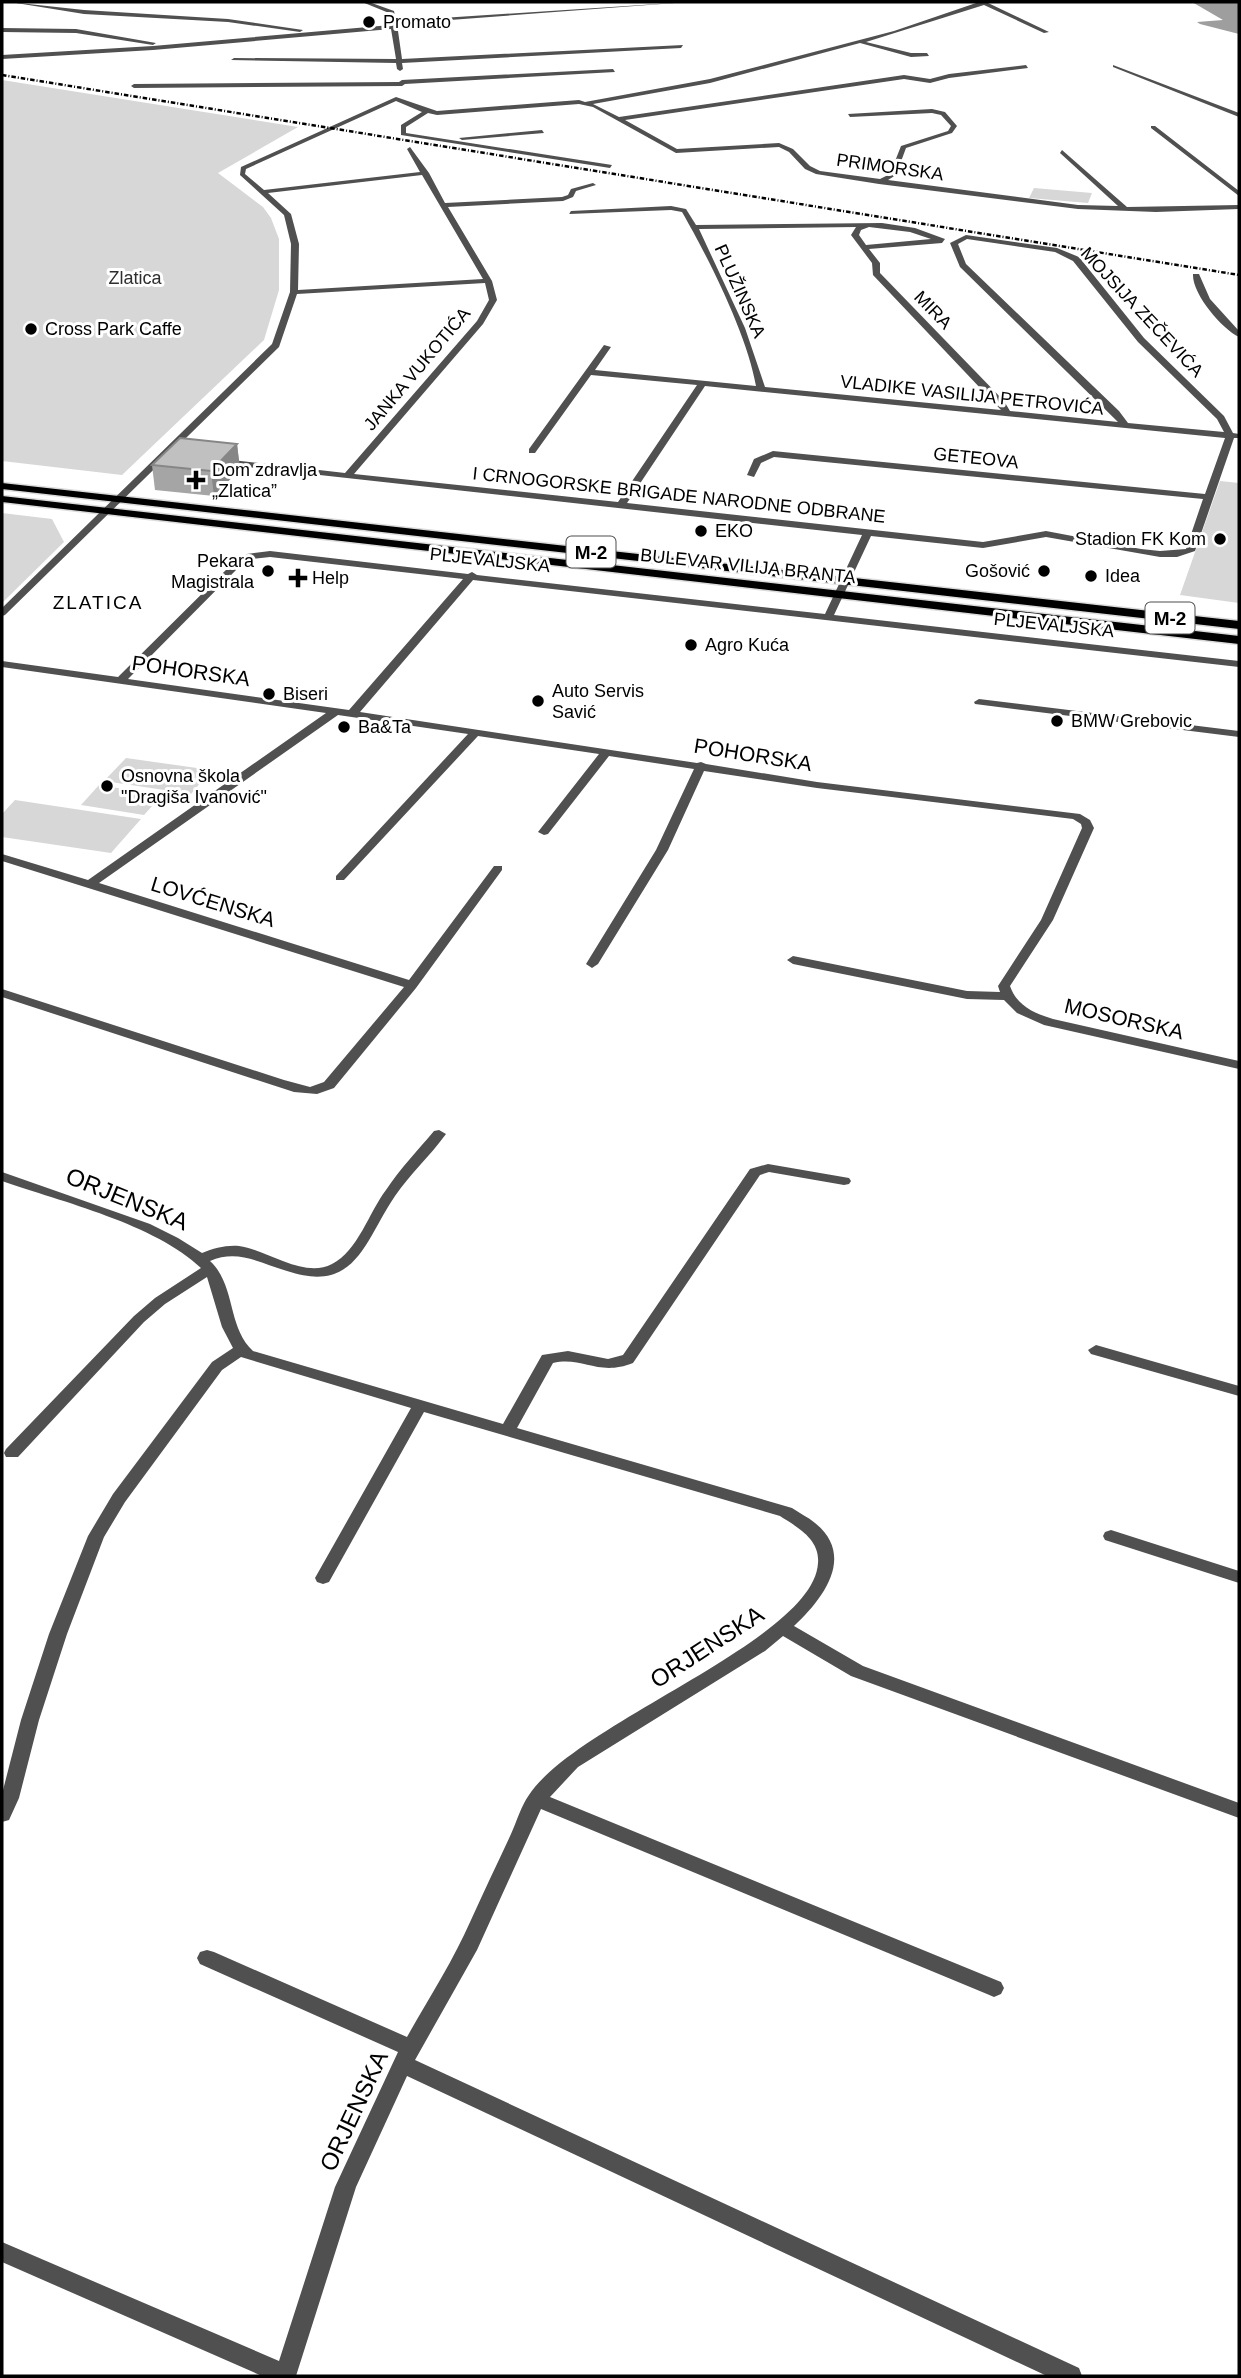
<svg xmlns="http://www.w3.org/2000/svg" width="1241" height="2378" viewBox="0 0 1241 2378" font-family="Arial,sans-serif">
<rect width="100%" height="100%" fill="#fff"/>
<path fill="#d7d7d7" d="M2 80 298 127 218 173 263 207 271 218 279 239V290L264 340 122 475 2 461Z
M1034 188 1092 193 1088 203 1029 198Z
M1220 481 1239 483V603L1180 595Z
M2 513 52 519 64 542 2 603Z
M126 758 211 770 191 794 104 781Z
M99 785 162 795 144 815 81 805Z
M15 800 141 819 111 853 2 837V814Z"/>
<path fill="#9e9e9e" d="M1192 2 1239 3V34L1200 24 1197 22 1223 20Z"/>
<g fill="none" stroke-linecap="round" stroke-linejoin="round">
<g stroke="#dbdbdb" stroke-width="3">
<path id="primary" d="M2 483 1239 621V629L2 489Z
M2 496 1239 636V644L2 502Z"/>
</g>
<path fill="#505050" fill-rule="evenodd" d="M10 2 84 10 228 19 303 30 300 32 228 22 84 14Z
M362 2H369L394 11 396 21 688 2 397 24 402 59 683 45 681 48 402 63 403 69 400 71 397 69 396 63 231 60 234 58 396 59 391 29 153 50 2 59V55L153 46 391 25 389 13Z
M979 2H986L1049 32 1044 33 984 5 866 42 911 53H927L929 56 911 57 860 43 710 83 593 104 619 117 904 75 930 79 949 74 1026 65 1028 68 949 78 930 83 904 79 625 120 677 149 779 143 793 149 810 166 820 171 880 179 890 174 901 146 948 131 951 126 941 115 932 113 850 117 848 114 932 109 945 112 957 126 952 133 906 148 896 175 888 180 1078 205 1118 206 1060 153 1062 150 1127 207 1239 205V209L1156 212 1078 209 879 184 816 174 805 169 789 152 779 147 676 153 593 107 579 104 437 115 428 113 406 127V133L612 165 610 168 401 135V125L422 112 396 101 246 169 245 174 264 190 420 172 407 149 410 147 429 173 445 203 562 197 568 195 571 189 593 183 596 185 576 191 573 197 563 201 448 207 492 281 497 300 483 324 354 474 618 502 697 385 591 375 535 453H529V449L604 345 611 347 595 370 756 386C747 334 708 257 682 212L671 210 569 214 571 211 671 206 686 209 696 225 882 223 915 228 945 239 942 243 869 249 880 263V273L1004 401 1010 411 1118 422 960 267 950 243 966 235 1057 248 1079 257 1144 338 1224 416 1233 433 1239 434V438H1234L1195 551 1177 557H1160L1046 537 983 548 871 536 834 615 1239 661V667L473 580 360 712 697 763 701 762 706 764 817 782 1080 814 1090 820 1094 828 1053 920 1010 986C1017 1006 1034 1013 1053 1019L1239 1061V1069L1044 1025 1017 1013 1004 1000 967 999 793 964 787 960 793 956 967 991 1000 992 998 986 1041 920 1082 828 1081 824 1073 819 817 788 704 771 668 850 598 964 592 968 586 964 656 850 694 769 609 756 548 834 544 835 538 832 599 754 478 736 344 880H336V876L468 734 338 715 99 883 409 980 494 866H502V870L416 988 334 1088 317 1094 294 1092 2 997V989L284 1080 310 1087 324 1082 404 987 2 861V854L88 880 326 713 2 667V661L118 677 236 560 247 554 270 551 468 574 472 572 477 575 825 614 862 535 220 464 219 462 223 459 345 473 477 321 489 300 485 283 297 294 279 347 5 615 2 616V608L272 344 290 292 291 244 284 215 240 175 241 167 396 97 437 111 579 100 585 102 710 79 894 31ZM422 175 483 279 298 290 299 244 291 214 268 193ZM856 227 851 235 872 263 873 275 1001 410 765 387 745 328 699 229ZM869 227 910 232 931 239 866 245 859 235 861 230ZM967 239 1055 252 1073 261 1138 342 1217 419 1224 432 1128 423 1119 411 966 264 958 244ZM705 386 1225 438 1205 494 773 451 754 459 747 475 754 477 761 463 774 457 1203 499 1186 549 1160 551 1141 549 1046 531 983 542 627 503ZM270 557 463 579 349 710 128 679 242 564 252 559Z
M2 28 76 29 156 43 153 45 76 33 2 32Z
M1113 65 1239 113V117L1113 67Z
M613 69 615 72 405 84 402 86 134 88 131 86 134 84 399 82 402 80Z
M1151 126H1155L1239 191V196L1151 128Z
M542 130 544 133 462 140 459 138Z
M1193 274H1199L1210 299 1239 331V337C1222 329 1192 294 1193 274Z
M979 699 1239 731V737L975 704 974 702Z
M439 1130 446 1134C430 1156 410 1174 395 1196 364 1242 356 1294 287 1271 260 1263 238 1249 210 1261 236 1285 227 1327 253 1351L503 1424 542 1355 568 1351 608 1359 623 1355 750 1169 768 1164 849 1178 851 1181 849 1184 844 1185 769 1172 760 1175 633 1363C598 1377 583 1356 553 1363L517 1428 792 1508C799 1513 808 1517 815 1523 856 1556 823 1599 794 1626L863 1666 1239 1803V1818L851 1676 783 1636 765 1651 578 1767 550 1797 1001 1982 1004 1988 1001 1994 994 1997 987 1994 541 1809 477 1950 415 2060 1079 2368 1082 2376H1047L407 2076 356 2187 296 2376H262L2 2262V2242L279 2361 335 2187 398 2052 200 1964 197 1958 200 1952 207 1950 214 1952 407 2037C429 1998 453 1961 471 1920 484 1891 498 1862 511 1834 517 1821 521 1806 529 1795 576 1723 814 1640 818 1563 820 1539 797 1527 780 1516L424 1412 329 1582 323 1584 317 1582 315 1578 411 1408 241 1357 222 1370 125 1502 104 1537 67 1634 39 1720 19 1798 9 1820 2 1822V1794L21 1720 49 1634 88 1536 113 1494 212 1362 233 1348 222 1327 207 1277 165 1304 144 1322 18 1457H6L4 1453 6 1449 134 1316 155 1298 201 1268C155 1224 62 1202 2 1181V1172L150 1224 178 1238 202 1253C214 1248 226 1245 239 1246 268 1250 304 1279 332 1264 358 1251 369 1212 386 1190 400 1169 418 1150 434 1131Z
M1096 1345 1239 1386V1396L1091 1354 1088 1350Z
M1111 1530 1239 1571V1583L1105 1540 1103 1536 1105 1532Z"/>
<use href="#primary" fill="#000" fill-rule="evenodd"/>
<path stroke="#000" stroke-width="2.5" stroke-dasharray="4.5 2 1 2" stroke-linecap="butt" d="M2 75 1239 275"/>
</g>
<path fill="#a5a5a5" d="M237 444 240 469 214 496 155 490 152 465Z"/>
<path fill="#868686" d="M237 444 240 469 214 496 211 471Z"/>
<path fill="#c0c0c0" stroke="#868686" stroke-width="2" d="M180 438 237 444 211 471 152 465Z"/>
<g fill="#000" stroke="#fff" stroke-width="2.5">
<circle cx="369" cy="22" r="7"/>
<circle cx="31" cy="329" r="7"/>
<path d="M192.5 469.5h7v7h7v7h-7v7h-7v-7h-7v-7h7z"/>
<circle cx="701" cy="531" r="7"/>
<circle cx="1220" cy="539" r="7"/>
<circle cx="268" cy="571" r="7"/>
<circle cx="1044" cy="571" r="7"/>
<circle cx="1091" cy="576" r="7"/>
<path d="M294.5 567.5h7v7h7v7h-7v7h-7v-7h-7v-7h7z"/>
<circle cx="691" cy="645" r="7"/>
<circle cx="269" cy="694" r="7"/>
<circle cx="538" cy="701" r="7"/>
<circle cx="1057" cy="721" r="7"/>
<circle cx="344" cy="727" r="7"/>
<circle cx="107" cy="786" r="7"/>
</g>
<g text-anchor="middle" stroke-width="6" stroke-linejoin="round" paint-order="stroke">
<g font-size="18" fill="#000" stroke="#fff" text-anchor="start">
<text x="383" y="28">Promato</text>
<text x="45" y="335">Cross Park Caffe</text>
<text x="212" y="476">Dom zdravlja<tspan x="212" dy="21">„Zlatica”</tspan></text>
<text x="715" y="537">EKO</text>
<text x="1206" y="545" text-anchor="end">Stadion FK Kom</text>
<text x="254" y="567" text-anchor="end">Pekara<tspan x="254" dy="21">Magistrala</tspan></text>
<text x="1030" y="577" text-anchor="end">Gošović</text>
<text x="1105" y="582">Idea</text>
<text x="312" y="584">Help</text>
<text x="705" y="651">Agro Kuća</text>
<text x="552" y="697">Auto Servis<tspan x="552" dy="21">Savić</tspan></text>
<text x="283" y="700">Biseri</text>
<text x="1071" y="727">BMW Grebovic</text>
<text x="358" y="733">Ba&amp;Ta</text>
<text x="121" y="782">Osnovna škola<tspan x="121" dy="21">"Dragiša Ivanović"</tspan></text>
</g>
<g font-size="18" fill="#000" stroke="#fff">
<text transform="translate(890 167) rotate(8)" y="6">PRIMORSKA</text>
<text transform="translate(740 291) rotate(66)" y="6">PLUŽINSKA</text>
<text transform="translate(933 310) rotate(46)" y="6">MIRA</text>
<text transform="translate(1142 312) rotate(47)" y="6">MOJSIJA ZEČEVIĆA</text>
<text transform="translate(417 369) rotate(-50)" y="6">JANKA VUKOTIĆA</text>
<text transform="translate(972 395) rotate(6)" y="6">VLADIKE VASILIJA PETROVIĆA</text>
<text transform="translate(976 458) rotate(6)" y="6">GETEOVA</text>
<text transform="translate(679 495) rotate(6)" y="6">I CRNOGORSKE BRIGADE NARODNE ODBRANE</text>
<text transform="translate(490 560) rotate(6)" y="6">PLJEVALJSKA</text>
<text transform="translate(748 566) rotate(6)" y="6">BULEVAR VILIJA BRANTA</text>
<text transform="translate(1054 625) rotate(6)" y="6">PLJEVALJSKA</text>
</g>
<g font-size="18" fill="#2e2e2e" stroke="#fff">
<text x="135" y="284">Zlatica</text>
</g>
<g fill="#fff" stroke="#4c4c4c" stroke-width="2">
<rect x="566.5" y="536.5" width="49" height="31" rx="5"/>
<rect x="1145.5" y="602.5" width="49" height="31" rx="5"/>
</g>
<g font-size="19" font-weight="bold" fill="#000">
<text x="591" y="559">M-2</text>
<text x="1170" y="625">M-2</text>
</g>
<g font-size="19" letter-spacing="2" fill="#000" stroke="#fff">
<text x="98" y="609">ZLATICA</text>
</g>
<g font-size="21" fill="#000" stroke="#fff">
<text transform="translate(191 671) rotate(8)" y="7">POHORSKA</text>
<text transform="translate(753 755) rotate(9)" y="7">POHORSKA</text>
<text transform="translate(213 902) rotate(17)" y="7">LOVĆENSKA</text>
<text transform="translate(1124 1019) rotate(13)" y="7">MOSORSKA</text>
</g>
<g font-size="24" fill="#000" stroke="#fff">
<text transform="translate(127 1199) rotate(22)" y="8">ORJENSKA</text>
<text transform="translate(707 1647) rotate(-33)" y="8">ORJENSKA</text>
<text transform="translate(354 2111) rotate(-65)" y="8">ORJENSKA</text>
</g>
</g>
<rect width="1241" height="2378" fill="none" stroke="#000000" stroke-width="7"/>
</svg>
